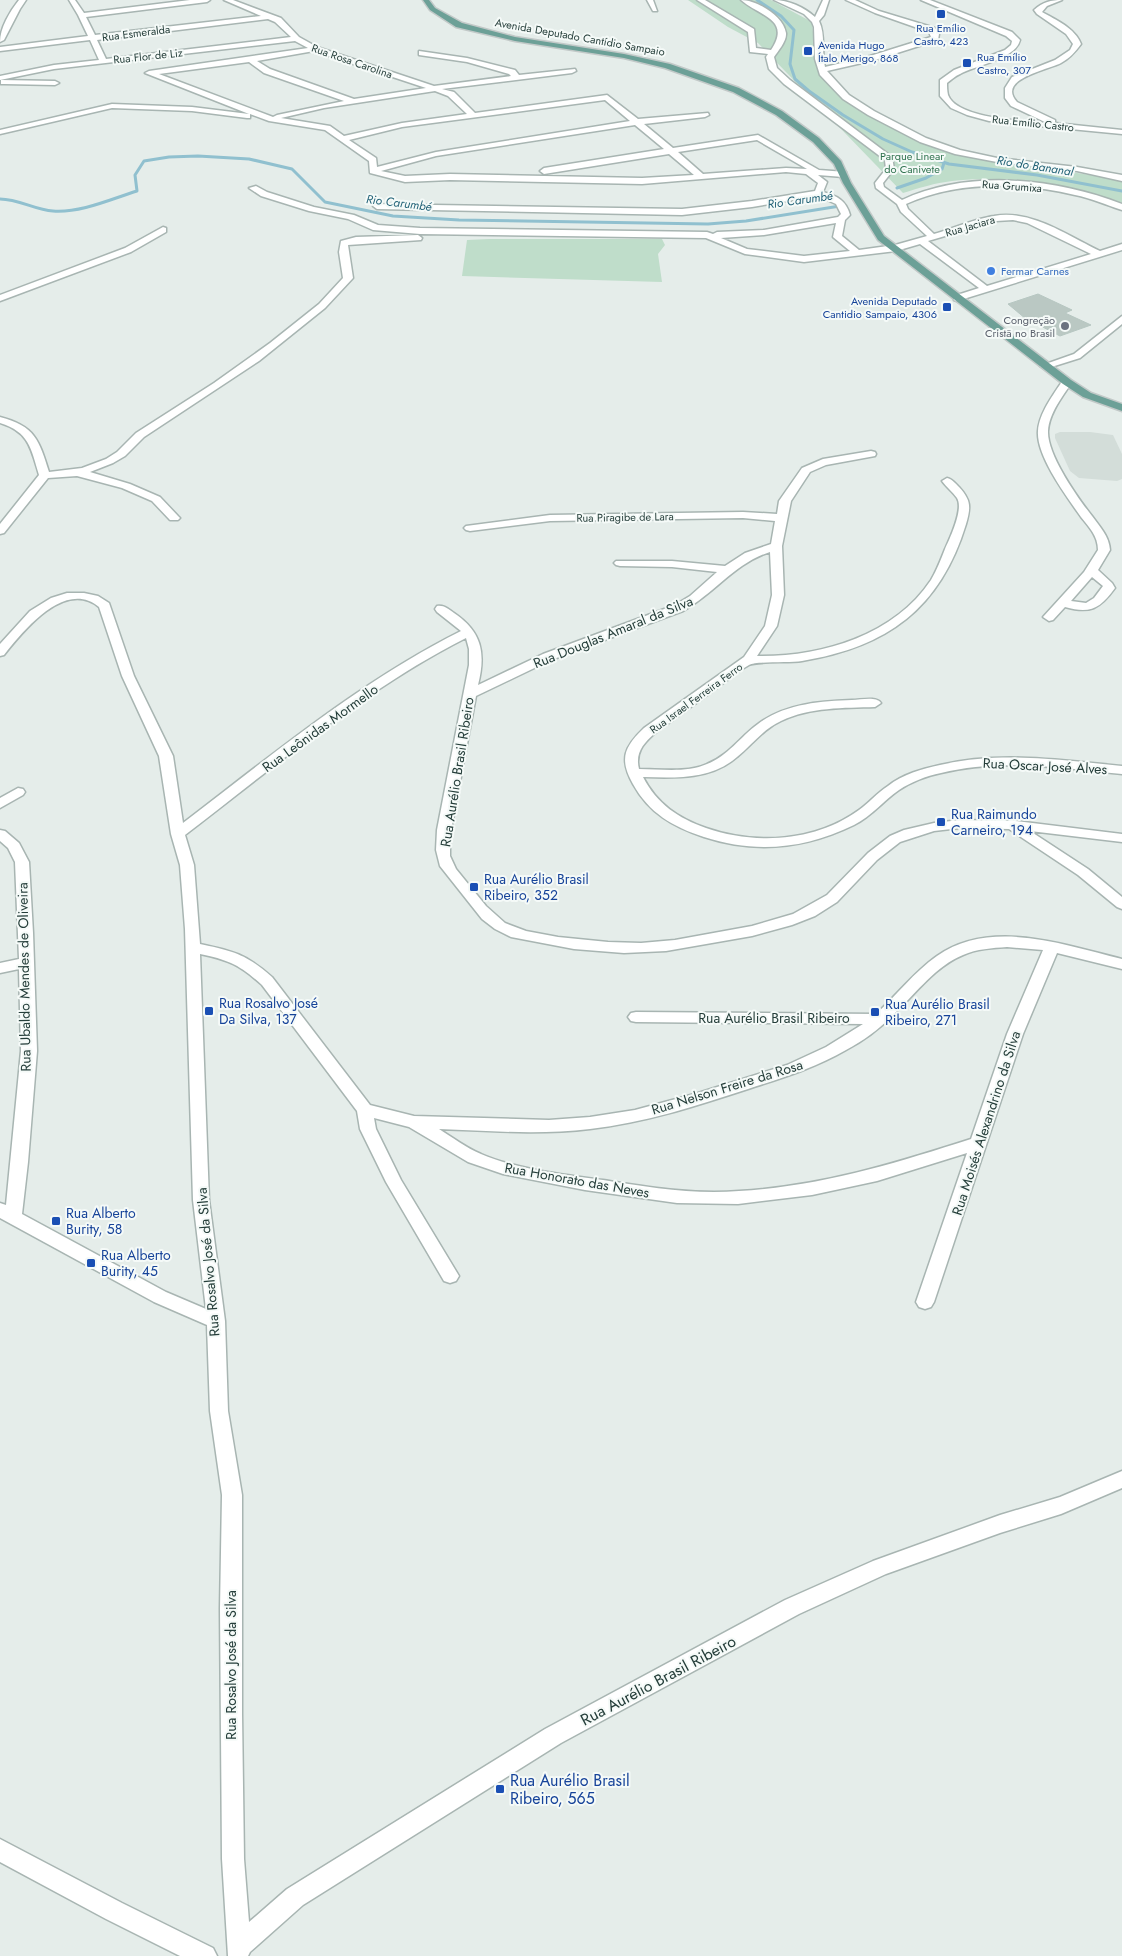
<svg xmlns="http://www.w3.org/2000/svg" width="1122" height="1956" viewBox="0 0 1122 1956" font-family="Jost,sans-serif">
<rect width="100%" height="100%" fill="#e5edea"/>
<path fill="#d3ddd9" d="M1060 432H1090L1113 435 1122 454V479L1117 481 1079 478 1070 471 1055 438V434Z"/>
<path fill="#bfddca" d="M688 0H771L812 22 816 65 821 74 836 91 889 123 967 156 1122 180V203C1068 190 1008 174 952 181 935 183 919 188 903 193L758 43 728 27Z
M489 239H662L665 245 658 254 662 282 462 276 467 240Z"/>
<g fill="none" stroke-linecap="round" stroke-linejoin="round">
<path stroke="#90c0cf" stroke-width="3" d="M757 0 781 16 794 30 790 64 795 79 809 91 843 115 883 139 912 152 949 164 1037 175 1122 191
M897 188 926 178 942 169 944 163
M0 199C19 199 35 210 53 211 81 213 111 199 137 191L135 175 144 161 169 157 198 156 249 159 292 169 325 202 393 216 459 220 708 224 746 221 840 206"/>
</g>
<path fill="#bac8c3" stroke="#b7c7c2" d="M1038 294 1072 310 1065 313 1091 325 1060 336 1035 323 1032 324 1008 304Z"/>
<g fill="none" stroke-linecap="round" stroke-linejoin="round">
<g stroke="#a8b5b2" stroke-width="3">
<path id="minor" d="M19 0H26L20 9 4 40 0 42C0 28 10 11 19 0Z
M69 0H75L84 13 190 0H210L207 2 86 17 95 35 261 16 224 0H233L281 18 299 37 317 47 434 86 511 76 509 74 467 62 419 55V51L467 58 515 70 519 75 575 69 576 71 572 73 442 89 454 92 475 113 607 95 638 119 708 113 709 115 705 117 644 124 673 148 758 135 819 170 846 172V176L843 177 818 175 827 182 823 192C837 196 846 200 850 215L845 220 842 236 859 250 895 245 927 236 901 212 897 204 876 188 875 183 886 169 885 160 784 84 769 69 766 57 768 54 750 52 748 32 697 0H705L754 29 756 48 771 50C792 19 759 16 741 0 756 0 783 15 786 33 787 41 778 51 774 57L777 68 790 80 892 157 894 169 883 183 884 187 902 200C969 169 1054 178 1122 204V210C1106 205 1091 198 1075 195 1020 182 957 181 906 204L908 209 934 234C954 228 974 219 994 216 1031 209 1068 236 1100 251L1122 244V250L957 301 954 300V296L979 288 920 244 896 251 804 262 745 254 706 238 420 234 373 230 348 219 309 211 261 196 249 188 256 186 267 192 314 207 354 215 378 225 420 228 707 232 713 234 717 232 764 230 838 217 841 214 836 204 818 196 752 207 682 215 377 209 373 206 374 204 682 209 752 201 815 191 818 183 806 174 786 172 642 184 450 180 405 182 370 173 369 161 325 130 269 121 250 114V118H247L192 111 112 108 0 134V130L112 104 192 107 249 114 145 73 149 71 308 48 295 41 54 69 0 80V76L54 65 99 60 90 40 0 51V47L88 36 78 15ZM268 19 275 22 291 37 106 59 97 40ZM314 51 426 88 354 99 270 69 257 61ZM249 62 264 73 344 101 277 115 273 117 159 74ZM435 91 448 96 467 114 402 123 344 136 330 126 281 118 324 108ZM605 100 630 121 436 152 377 167 376 158 349 140 402 127ZM635 125 664 149 544 168 540 171 544 174 669 154 694 175 642 178 450 174 405 176 381 171 436 156ZM757 140 807 169 786 168 703 174 678 152ZM1013 220 1027 223 1091 254 987 286 928 241 996 221ZM836 223 833 237 850 251 804 256 747 249 721 238 764 235Z
M647 0H653L657 11H653Z
M774 0C788 0 804 7 815 17L823 0H829L824 15 819 21C826 35 821 52 825 67L870 56 931 37 929 32 875 13 846 0H855L879 11 935 28 939 34 938 40 875 60 827 71 849 95 874 111 926 138 960 150 997 158 1077 167 1122 175V181L1077 171 997 162 955 154 920 142 868 115 843 99 820 75 815 59 814 27 812 22 804 14Z
M921 0H930L1012 32 1020 40C1016 59 976 65 960 74 955 76 951 80 947 83 947 86 947 91 948 95 957 119 1025 121 1047 123L1011 106 1005 98V88L1012 77 1055 60 1070 50 1073 44 1066 34 1037 14 1034 10C1043 2 1051 0 1062 0L1047 6 1042 12C1056 20 1075 28 1081 44 1075 52 1070 58 1061 63 1048 70 996 79 1017 102L1055 120V123L1122 130V134L989 121 967 115 951 108 940 96V80L954 70 1005 50 1011 45 1012 41 1006 36Z
M1 80 55 81 59 83 55 85 4 84H1Z
M163 227 166 228V232L131 252 0 301V295L125 248Z
M418 235 422 238 421 240 348 245 353 278 325 308 259 361 144 437 125 456 113 463 90 472 130 484 160 497 178 516 180 518 178 520H170L152 501 122 488 77 476 48 478 4 533 0 534V524L39 475C31 448 29 432 0 423V417C35 426 39 440 49 472L82 468 106 459 117 452 136 433 214 383 270 343 319 304 343 278 339 252 341 241 356 237Z
M1122 316V324L1080 358 1045 369 1040 366 1074 354Z
M1067 379 1072 382C1063 396 1049 413 1048 431 1047 455 1078 498 1092 516 1100 527 1109 536 1110 550L1098 570 1112 583 1115 588C1100 609 1090 614 1065 607L1053 620 1049 621 1043 617 1084 572 1098 550C1098 536 1089 527 1081 517 1067 497 1036 456 1038 431 1039 413 1054 394 1063 380ZM1092 577 1103 586 1094 598 1086 603 1071 601Z
M871 451 875 452 876 454 875 456 826 465 810 472 791 501 782 546 784 595 777 626 757 656C820 657 894 636 931 580 937 570 941 559 945 549 950 538 964 509 957 498 953 492 946 487 942 481L947 478C952 479 955 483 959 487 971 500 971 507 966 524 940 609 887 647 802 661 790 663 756 661 749 665 738 671 728 680 718 687 697 703 675 718 654 734 643 744 635 753 639 769 661 769 687 773 707 764 728 756 740 737 758 724 784 704 820 701 852 700 861 700 876 696 881 703L875 707C844 708 810 707 781 721 763 729 752 745 737 757 711 780 675 778 643 777 657 804 678 818 706 828 755 845 815 842 859 810 869 803 877 793 888 786 903 774 922 769 940 765 1000 751 1062 760 1122 766V774C1062 768 1000 758 941 773 926 776 911 782 899 790 883 801 872 816 854 825 805 849 756 854 704 837 673 827 649 813 633 784 619 759 624 747 644 728L744 657 765 626 772 595 770 552C735 563 715 593 683 611L551 660 476 696 450 836V856L456 869 486 906 505 923 526 931 558 937 608 942 641 943 675 940 752 926 793 914 827 895 868 853 890 836 904 830 934 823 960 820 1015 821 1122 834V842L1030 831 1088 869 1122 897V909L1117 907 1078 875 1009 829 960 828 934 831 900 842 877 860 837 902 815 916 792 925 752 936 666 951 624 953 574 949 511 937 495 929 482 919 440 866 436 850 437 830 469 665V649L466 638C365 689 274 767 185 835L194 865 200 944C233 951 246 954 272 977L370 1105 414 1116 549 1120 590 1117 635 1110 698 1093 787 1065 826 1047 863 1024 636 1022 631 1021 628 1017 631 1013 636 1012 876 1014C897 995 914 972 937 956 991 918 1065 945 1122 959V969L1057 953 1023 1034 934 1302 931 1307 925 1309 919 1307 916 1302 967 1153 877 1181 812 1195 738 1204 677 1203 585 1190 503 1174 468 1162 409 1127 374 1118 376 1129 401 1180 459 1276 456 1281 450 1283 444 1281 386 1182 360 1129 357 1111 262 985C240 965 229 960 200 954L209 1200 225 1321 228 1411 242 1495V1714L244 1859 249 1922 287 1889 545 1729 785 1600 873 1561 1000 1515 1060 1497 1122 1471V1488L1061 1514 1000 1533 886 1574 799 1614 561 1743 303 1905 250 1952 248 1956H228L222 1859 220 1609 222 1495 210 1411 207 1325 154 1302 0 1218V1203L6 1205 21 1051 19 969 0 973V963L19 959 15 862 8 848 0 841V830L5 831 19 843 29 862 33 933 37 1051 28 1162 22 1214 166 1292 206 1309 193 1200 185 929 180 865 171 834 159 756 122 676 99 607C65 579 24 630 4 655L0 656V644L30 611 51 598 67 593H84L98 596 109 603 134 676 173 756 183 823C272 755 361 681 461 631L437 612 435 609 437 606C444 605 448 609 454 613 482 632 486 653 478 685L543 654 675 605 690 596 717 572 672 567 620 566 616 565 614 563 616 561H672L725 566 745 553 771 544 775 521 743 518 550 521 470 531 466 530 464 528 466 526 550 515 743 512 777 514 779 501 802 468 823 459ZM1007 947 1043 950 1007 1034 971 1139C893 1164 822 1186 739 1191 694 1195 648 1187 603 1180 566 1175 515 1169 481 1154 466 1148 452 1137 439 1129 489 1131 540 1135 590 1129 644 1123 696 1106 748 1089 782 1078 815 1068 846 1050 865 1040 882 1027 897 1011 917 992 936 966 963 955 977 949 992 948 1007 947Z
M18 788 23 789 25 792 23 795 0 808V798Z
M0 1839 122 1903 213 1948 217 1956H180L106 1919 0 1862Z"/>
</g>
<g stroke="#c2c9c8" stroke-width="3">
<path id="major" d="M423 0H429L435 8 462 23 515 37 624 54 670 64 739 88 782 111 819 138 841 161 851 183 884 236 1071 380 1091 393 1122 404V411L1083 397 1063 384 878 240 843 183 834 164 813 142 776 115 733 92 665 68 624 58 515 41 456 27 430 10Z"/>
</g>
<use href="#minor" fill="#fff" fill-rule="evenodd"/>
<use href="#major" fill="#6ca097" fill-rule="evenodd"/>
</g>
<g fill="#1a4fb4" stroke="#f5faf8" stroke-width="2">
<rect x="936" y="9" width="10" height="10" rx="2.5"/>
<rect x="803" y="46" width="10" height="10" rx="2.5"/>
<rect x="962" y="58" width="10" height="10" rx="2.5"/>
<rect x="942" y="302" width="10" height="10" rx="2.5"/>
<rect x="936" y="817" width="10" height="10" rx="2.5"/>
<rect x="469" y="882" width="10" height="10" rx="2.5"/>
<rect x="204" y="1006" width="10" height="10" rx="2.5"/>
<rect x="870" y="1007" width="10" height="10" rx="2.5"/>
<rect x="51" y="1216" width="10" height="10" rx="2.5"/>
<rect x="86" y="1258" width="10" height="10" rx="2.5"/>
<rect x="495" y="1784" width="10" height="10" rx="2.5"/>
</g>
<circle fill="#3f7fe0" stroke="#f5faf8" stroke-width="2" cx="991" cy="271" r="5"/>
<circle fill="#6b7280" stroke="#f5faf8" stroke-width="2" cx="1065" cy="326" r="5"/>
<g text-anchor="middle" stroke-width="4" stroke-linejoin="round" paint-order="stroke">
<g font-size="11" fill="#164399" stroke="#f5faf8" text-anchor="start">
<text x="941" y="32" text-anchor="middle">Rua Emílio<tspan x="941" dy="13">Castro, 423</tspan></text>
<text x="818" y="49">Avenida Hugo<tspan x="818" dy="13">Ítalo Merigo, 868</tspan></text>
<text x="977" y="61">Rua Emílio<tspan x="977" dy="13">Castro, 307</tspan></text>
<text x="937" y="305" text-anchor="end">Avenida Deputado<tspan x="937" dy="13">Cantidio Sampaio, 4306</tspan></text>
</g>
<g font-size="11" fill="#253e3a" stroke="#f5faf8">
<text transform="translate(136 33) rotate(-7)" y="4">Rua Esmeralda</text>
<text transform="translate(580 37) rotate(10)" y="4">Avenida Deputado Cantídio Sampaio</text>
<text transform="translate(148 56) rotate(-6)" y="4">Rua Flor de Liz</text>
<text transform="translate(352 61) rotate(19)" y="4">Rua Rosa Carolina</text>
<text transform="translate(1033 123) rotate(6)" y="4">Rua Emílio Castro</text>
<text transform="translate(1012 186) rotate(4)" y="4">Rua Grumixa</text>
<text transform="translate(970 226) rotate(-16)" y="4">Rua Jaciara</text>
<text transform="translate(625 517) rotate(-1)" y="4">Rua Piragibe de Lara</text>
<text transform="translate(696 698) rotate(-36)" y="4">Rua Israel Ferreira Ferro</text>
</g>
<g font-size="11" fill="#317350" stroke="#f5faf8">
<text x="912" y="160">Parque Linear<tspan x="912" dy="13">do Canivete</tspan></text>
</g>
<g font-size="11" fill="#366cbe" stroke="#f5faf8" text-anchor="start">
<text x="1001" y="275">Fermar Carnes</text>
</g>
<g font-size="11" fill="#5b616d" stroke="#f5faf8" text-anchor="end">
<text x="1055" y="324">Congreção<tspan x="1055" dy="13">Cristã no Brasil</tspan></text>
</g>
<g font-size="12" font-style="italic" fill="#226277" stroke="#f5faf8">
<text transform="translate(1035 166) rotate(9)" y="4">Rio do Bananal</text>
<text transform="translate(800 200) rotate(-8)" y="4">Rio Carumbé</text>
<text transform="translate(399 203) rotate(7)" y="4">Rio Carumbé</text>
</g>
<g font-size="14" fill="#253e3a" stroke="#f5faf8">
<text transform="translate(613 632) rotate(-22)" y="5">Rua Douglas Amaral da Silva</text>
<text transform="translate(320 728) rotate(-36)" y="5">Rua Leônidas Mormello</text>
<text transform="translate(1045 766) rotate(3)" y="5">Rua Oscar José Alves</text>
<text transform="translate(457 772) rotate(-81)" y="5">Rua Aurélio Brasil Ribeiro</text>
<text transform="translate(24 977) rotate(-91)" y="5">Rua Ubaldo Mendes de Oliveira</text>
<text x="774" y="1023">Rua Aurélio Brasil Ribeiro</text>
<text transform="translate(727 1087) rotate(-17)" y="5">Rua Nelson Freire da Rosa</text>
<text transform="translate(986 1123) rotate(-72)" y="5">Rua Moisés Alexandrino da Silva</text>
<text transform="translate(577 1180) rotate(10)" y="5">Rua Honorato das Neves</text>
<text transform="translate(208 1262) rotate(-95)" y="5">Rua Rosalvo José da Silva</text>
<text transform="translate(231 1665) rotate(-90)" y="5">Rua Rosalvo José da Silva</text>
</g>
<g font-size="14" fill="#164399" stroke="#f5faf8" text-anchor="start">
<text x="951" y="819">Rua Raimundo<tspan x="951" dy="16">Carneiro, 194</tspan></text>
<text x="484" y="884">Rua Aurélio Brasil<tspan x="484" dy="16">Ribeiro, 352</tspan></text>
<text x="219" y="1008">Rua Rosalvo José<tspan x="219" dy="16">Da Silva, 137</tspan></text>
<text x="885" y="1009">Rua Aurélio Brasil<tspan x="885" dy="16">Ribeiro, 271</tspan></text>
<text x="66" y="1218">Rua Alberto<tspan x="66" dy="16">Burity, 58</tspan></text>
<text x="101" y="1260">Rua Alberto<tspan x="101" dy="16">Burity, 45</tspan></text>
</g>
<g font-size="16" fill="#253e3a" stroke="#f5faf8">
<text transform="translate(658 1680) rotate(-28)" y="6">Rua Aurélio Brasil Ribeiro</text>
</g>
<g font-size="16" fill="#164399" stroke="#f5faf8" text-anchor="start">
<text x="510" y="1786">Rua Aurélio Brasil<tspan x="510" dy="18">Ribeiro, 565</tspan></text>
</g>
</g>
</svg>
